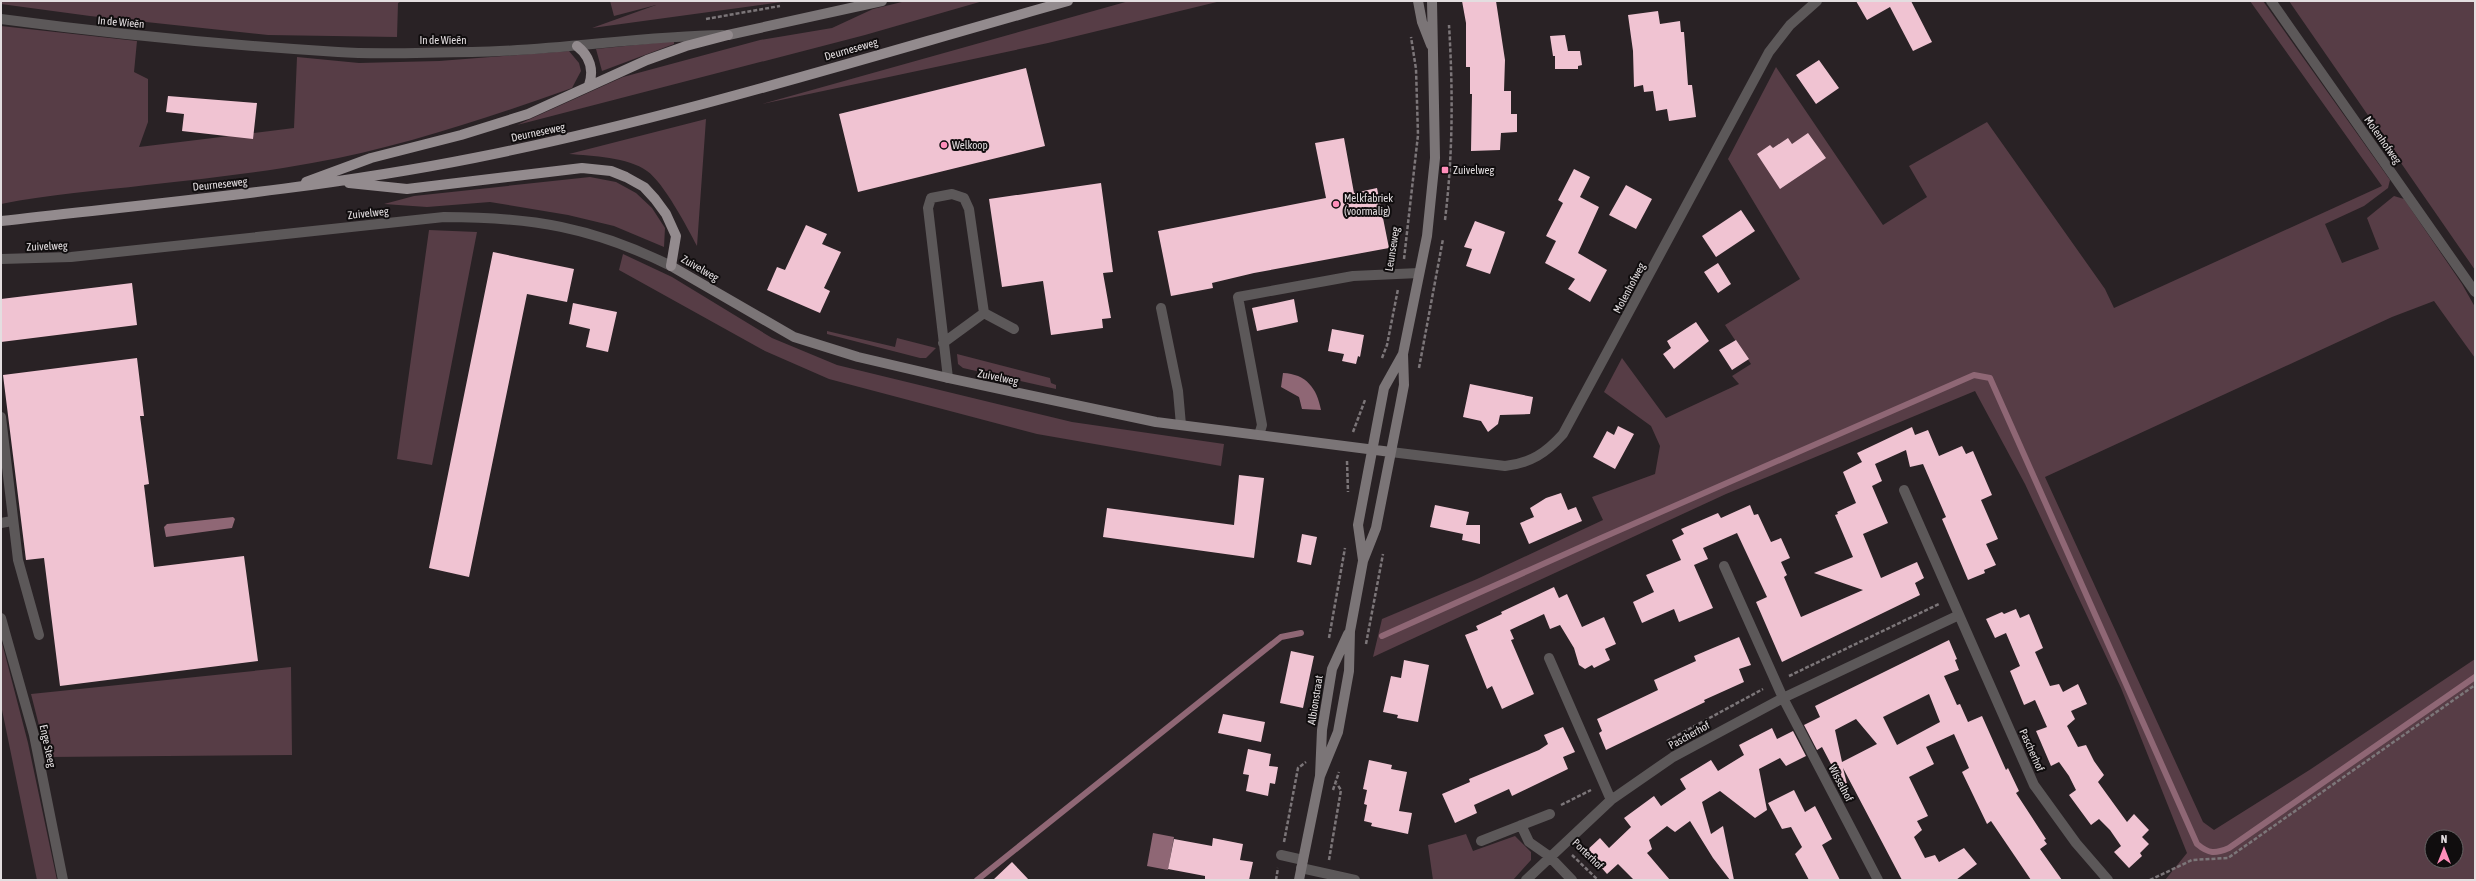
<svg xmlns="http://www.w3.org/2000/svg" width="2476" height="881" viewBox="0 0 2476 881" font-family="'Asap Condensed',sans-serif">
<rect width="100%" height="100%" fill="#292225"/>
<path fill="#573d46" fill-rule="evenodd" d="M1 1H402L398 3 397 37 268 35 90 16 1 4Z
M610 1H789L592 28 656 5 614 16Z
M906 1H983L865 35 517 125 623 77 760 40 832 28 873 9Z
M1129 1H1221L1048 43 762 104Z
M2250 1H2263L2390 180 2388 188 2364 206 2325 224 2342 263 2379 249 2367 218 2394 196 2404 199 2462 284 2475 307V358L2434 301 2392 317 2045 477 2203 822 2214 830 2311 769 2475 659V880H2165L2187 853 2121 688 2025 484 1975 391 1726 494 1373 657 1382 619 1477 579 1603 520 1592 497 1655 474 1660 446 1651 426 1604 392 1622 358 1666 418 1739 384 1732 376 1751 364 1725 325 1800 279 1728 159 1776 67 1883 225 1927 197 1909 166 1987 122 2105 289 2114 308 2382 186ZM2432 837H2456V861H2432Z
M2289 1H2475V270Z
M1 26 137 41 134 72 148 79V122L139 147 294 128 297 57 359 63 439 61 569 51 579 63 581 71 572 88C487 118 401 147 312 163 258 173 202 179 147 185 98 191 50 194 1 204Z
M674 41V44L602 71 596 49Z
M706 119 697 246C687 227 664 183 647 171 628 157 592 156 569 154Z
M590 177 616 182 636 193 652 208 665 228 664 247 614 226 568 215 490 202 427 207 384 204 414 196Z
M429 230 477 232 432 465 397 459Z
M623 254 672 277 772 338 837 365 1072 422 1224 444 1221 466 1037 434 829 379 765 351 619 270Z
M827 331 895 347 897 338 936 348 926 358H920L827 334Z
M957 354 1050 378 1051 383 1056 385V389L963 368 958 364Z
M1 639 28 743 57 880H37L1 705Z
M291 667 292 755 47 757 31 694Z
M1466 834 1473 851 1515 836 1531 852V860L1513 880H1433L1428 845Z"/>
<path fill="#8f6775" d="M1283 373C1306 374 1317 388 1321 410L1302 409 1299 397 1281 387Z
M233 517 235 519 232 528 166 537 164 527 167 524Z
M1153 833 1174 837 1168 870 1147 866Z"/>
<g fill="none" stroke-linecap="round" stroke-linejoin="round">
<path stroke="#8f6775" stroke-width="6" d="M1382 636 1599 539 1974 375 1990 378 2197 844C2209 854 2215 854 2229 848L2475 677
M977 880 1281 637 1301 633"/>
</g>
<path fill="#f0c3d2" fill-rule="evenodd" d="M1462 1H1496L1505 60 1504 91H1511V114H1517V132L1501 133 1500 150 1471 151 1472 94H1470V67H1466V23Z
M1856 1H1911L1932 42 1913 51 1890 7 1867 20Z
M1658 11 1660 24 1680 21 1681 32H1684L1688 85H1692L1696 117 1669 121 1667 109 1656 111 1653 91 1644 92 1643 85 1634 87 1633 51 1628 15Z
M1565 35 1568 51H1580L1582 65 1578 66V69H1555V56H1553L1550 36Z
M1819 60 1839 88 1816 104 1796 75Z
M1026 68 1045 146 858 192 839 114Z
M168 96 257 103 253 139 182 131 184 114 166 112Z
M1808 133 1826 158 1780 189 1757 154 1770 145 1773 148 1788 138 1792 144Z
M1344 138 1354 193 1377 188 1389 248 1254 273 1212 283 1213 288 1171 296 1158 231 1326 198 1315 143Z
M1574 169 1590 177 1580 197 1599 207 1578 253 1607 270 1590 302 1568 289 1575 279 1545 263 1556 241 1546 236 1563 203 1558 200Z
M1101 183 1113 272 1103 273 1111 318 1102 319 1103 328 1051 335 1043 281 1002 287 989 199Z
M1626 185 1652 199 1636 229 1609 215Z
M1741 210 1755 231 1716 257 1702 236Z
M1475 221 1505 232 1490 274 1466 266 1472 249 1464 247Z
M806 225 827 234 822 244 841 252 824 288 830 291 820 313 767 290 777 267 785 270Z
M493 252 574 269 567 302 527 294 469 577 429 568Z
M1718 263 1731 284 1718 293 1704 272Z
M132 283 137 325 1 342V299Z
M1294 299 1298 322 1257 331 1252 308Z
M573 303 617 312 608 352 586 347 590 329 569 324Z
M1696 322 1709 341 1674 369 1663 354 1671 348 1667 341Z
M1332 329 1364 335 1360 357 1358 356 1356 364 1342 361 1344 354 1328 351Z
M1736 340 1749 359 1732 370 1719 350Z
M137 358 144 416H140L149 484 144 485 154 567 244 556 258 661 60 686 44 558 26 560 3 375Z
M1470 384 1533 397 1530 414 1500 415 1498 424 1488 432 1481 421 1463 417Z
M1618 426 1634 434 1615 469 1593 457 1607 431 1614 435Z
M1912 427 1915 435 1928 430 1939 456 1962 446 1966 454 1973 451 1992 495 1981 500 1998 539 1986 544 1996 565 1984 570 1985 573 1968 580 1942 519 1946 517 1923 464 1910 467 1906 450 1875 464 1882 481 1872 486 1888 523 1863 534 1881 578 1917 562 1924 578 1915 583 1920 595 1782 662 1756 602 1767 597 1737 533 1703 548 1708 559 1694 565 1713 608 1679 622 1674 609 1642 623 1633 602 1654 592 1646 575 1681 560 1672 540 1684 534 1681 529 1718 513 1721 518 1750 505 1754 515 1758 514 1771 542 1781 538 1790 558 1781 562 1787 575 1784 577 1801 617 1863 590 1814 573 1853 557 1835 515 1838 514 1837 512 1856 503 1843 472 1862 462 1857 453Z
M1239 475 1264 478 1254 558 1103 537 1107 508 1234 525Z
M1561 493 1568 510 1576 507 1582 521 1529 544 1520 523 1534 517 1530 508 1546 498Z
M1435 505 1469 512 1466 525H1480V544L1462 540 1463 534 1430 527Z
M1302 534 1317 537 1311 565 1297 562Z
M1554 587 1559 598 1567 594 1582 627 1604 617 1616 644 1605 649 1610 660 1594 668 1592 665 1585 669 1579 665 1574 648 1560 625 1550 629 1544 614 1510 630 1514 639 1511 640 1534 694 1502 709 1492 686 1487 689 1465 635 1478 630 1476 626 1502 614 1501 612Z
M2016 609 2020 618 2029 614 2043 648 2035 652 2050 686 2059 684 2063 692 2078 684 2087 704 2071 711 2075 719 2067 726 2078 747 2086 745 2094 761 2104 775 2098 782 2127 822 2134 814 2149 830 2142 837 2149 844 2140 853 2142 856 2129 868 2114 852 2121 846 2110 830 2099 819 2091 825 2069 795 2076 790 2069 776 2059 762 2051 766 2036 731 2047 727 2035 700 2024 705 2010 671 2020 666 2006 633 1995 638 1986 619 2002 612 2004 614Z
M1739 637 1751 665 1739 669 1744 682 1704 700 1705 702 1606 750 1599 733 1602 731 1597 719 1658 690 1654 680 1696 661 1694 656Z
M1949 640 1957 659 1955 660 1959 670 1944 676 1957 705 1960 704 1968 722 1982 716 2006 770 2008 768 2019 791 2016 793 2046 839 2044 840 2047 844 2040 849 2062 880H2031L1991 821 1987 824 1962 772 1969 768 1954 734 1926 747 1934 764 1909 777 1928 816 1917 821 1922 830 1914 837 1925 858 1935 855 1939 862 1964 848 1977 864 1956 880H1902L1843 768 1847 784 1842 785 1822 747 1817 750 1804 725 1820 717 1815 706ZM1929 694 1940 722 1897 745 1883 717ZM1856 719 1877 744 1842 762 1835 730Z
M1291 651 1314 656 1303 708 1280 703Z
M1404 660 1429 665 1418 722 1397 718 1398 715 1383 712 1391 676 1401 678Z
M1223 714 1265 722 1261 742 1218 733Z
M1563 727 1575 752 1563 757 1568 769 1512 796 1509 789 1474 805 1477 813 1455 823 1442 794 1470 782 1469 779 1539 750 1548 744 1544 735Z
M1772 728 1777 739 1793 731 1806 756 1786 766 1780 758 1759 769 1767 810 1755 818 1720 791 1702 802 1711 834 1723 826 1734 880H1730L1713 858 1690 821 1675 832 1667 826 1649 840 1652 849 1647 853 1670 880H1634L1618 864 1607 874 1600 866 1598 868 1584 853 1600 838 1609 848 1631 827 1624 818 1654 796 1661 806 1686 789 1680 779 1711 760 1718 771 1744 755 1739 745Z
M1248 749 1271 754 1269 766 1278 767 1275 784 1270 783 1268 796 1246 791 1249 775 1243 774Z
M1369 760 1392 765 1391 769 1407 772 1399 811 1412 813 1408 834 1371 826 1372 823 1364 821 1367 805 1364 804 1367 790 1363 789Z
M1794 790 1805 812 1815 806 1832 839 1822 845 1840 880H1809L1795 854 1802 847 1791 827 1782 829 1768 803Z
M1213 838 1243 844 1240 860 1253 862 1249 880H1205V876L1168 869 1174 839 1212 846Z
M1012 862 1029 880H993Z"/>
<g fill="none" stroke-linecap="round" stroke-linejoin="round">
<path stroke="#7c7679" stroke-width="2.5" stroke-dasharray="4 2" stroke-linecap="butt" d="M706 19 780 6
M1445 220C1453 154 1453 91 1449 25
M1404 259 1418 135 1416 69 1411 37
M1382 358 1387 345 1398 289
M1419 368 1443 239
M1353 432 1365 400
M1347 461 1348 492
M1329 638 1345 548
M1366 644 1383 554
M1789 676 1939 604
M1667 741 1763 689
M1333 790 1339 772
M1561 805 1591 790
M1284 842 1298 768 1306 762
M1572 855 1598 880
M1329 860 1341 790 1337 784
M1276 880 1278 868
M2150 880 2192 860 2228 858 2475 685"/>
<path stroke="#5c5859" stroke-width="10" d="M1161 308 1178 391 1181 425
M984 313 1014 329
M943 343 984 313 969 209 964 198 952 194 931 198 928 208 948 378
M1 417 18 560 39 635
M1259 435 1262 425 1238 297 1353 276 1419 273
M1 523 12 521
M1281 855 1303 860"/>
<path stroke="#5c5859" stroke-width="10" d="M2271 1 2475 292
M1 19C113 34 225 45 338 52 382 55 428 52 472 52 556 51 639 36 723 35
M1 259 71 257 444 217C531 217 593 227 671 266
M1391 452 1505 466C1531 463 1546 453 1563 434L1769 52 1790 25 1817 1
M1904 490 2034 785 2076 843 2108 880
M1724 566 1783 698 1878 880
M1 618 34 735 63 880
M1549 658 1611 800
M1521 825 1529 842 1549 856 1572 880
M1481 841 1550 814
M1301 868 1355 880
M1526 880 1611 800 1673 757 1783 698 1959 615"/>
<path stroke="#7b7577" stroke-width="10" d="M1418 1 1422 22 1431 45
M728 35 882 1
M671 266 794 337 858 357 948 378 1156 422 1391 452
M1363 560 1358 525 1384 388 1403 354
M1320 776 1338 732 1349 671 1350 631 1363 561 1376 528 1400 406 1404 385 1403 354 1427 236 1435 158 1432 1
M1299 880 1320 776 1322 730 1332 669 1348 634"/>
<path stroke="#938b8e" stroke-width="10" d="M577 46C590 56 594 70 589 85
M306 182 371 158 461 135 528 114 647 60 686 46 728 35
M349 183 407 189 582 168 611 171 626 177 644 187 655 199 666 214 676 236 671 266
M1 221C159 203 318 189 474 158 675 118 871 56 1068 1"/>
</g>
<g fill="#ff8eba" stroke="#100d0e" stroke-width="1.5">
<circle cx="944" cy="145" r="4"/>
<rect x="1441" y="166" width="8" height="8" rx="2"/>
<circle cx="1336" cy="204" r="4"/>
</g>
<g text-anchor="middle" stroke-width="4" stroke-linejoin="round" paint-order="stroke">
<g font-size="11" fill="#e3dee0" stroke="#100d0e">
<text transform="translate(121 22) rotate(5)" y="4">In de Wieën</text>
<text x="443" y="44">In de Wieën</text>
<text transform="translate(851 49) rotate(-16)" y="4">Deurneseweg</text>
<text transform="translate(538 132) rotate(-12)" y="4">Deurneseweg</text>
<text transform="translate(2383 140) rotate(55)" y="4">Molenhofweg</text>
<text transform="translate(220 184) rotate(-6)" y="4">Deurneseweg</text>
<text transform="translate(368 213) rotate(-6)" y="4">Zuivelweg</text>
<text transform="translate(47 246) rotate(-2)" y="4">Zuivelweg</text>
<text transform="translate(1392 249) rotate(-81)" y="4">Leunseweg</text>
<text transform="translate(700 268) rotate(30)" y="4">Zuivelweg</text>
<text transform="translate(1629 288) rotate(-62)" y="4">Molenhofweg</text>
<text transform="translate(998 377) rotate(12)" y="4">Zuivelweg</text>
<text transform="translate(1315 700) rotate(-81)" y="4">Albionstraat</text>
<text transform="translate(1689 735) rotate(-29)" y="4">Pascherhof</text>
<text transform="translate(48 746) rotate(78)" y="4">Enge Steeg</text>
<text transform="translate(2032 750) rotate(66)" y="4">Pascherhof</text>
<text transform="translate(1841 783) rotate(62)" y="4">Wisselhof</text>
<text transform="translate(1588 854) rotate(44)" y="4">Porterhof</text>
</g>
<g font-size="11" fill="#e3dee0" stroke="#100d0e" text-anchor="start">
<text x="952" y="149">Welkoop</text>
<text x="1453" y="174">Zuivelweg</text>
<text x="1344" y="202">Melkfabriek<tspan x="1344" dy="13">(voormalig)</tspan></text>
</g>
</g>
<rect width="2476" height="881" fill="none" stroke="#e3dee0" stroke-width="4"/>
<g transform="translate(2444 849)"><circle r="19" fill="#100d0e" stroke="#646162"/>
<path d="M0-3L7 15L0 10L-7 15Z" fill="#ff8eba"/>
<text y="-6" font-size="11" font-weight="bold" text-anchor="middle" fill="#e3dee0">N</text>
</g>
</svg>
